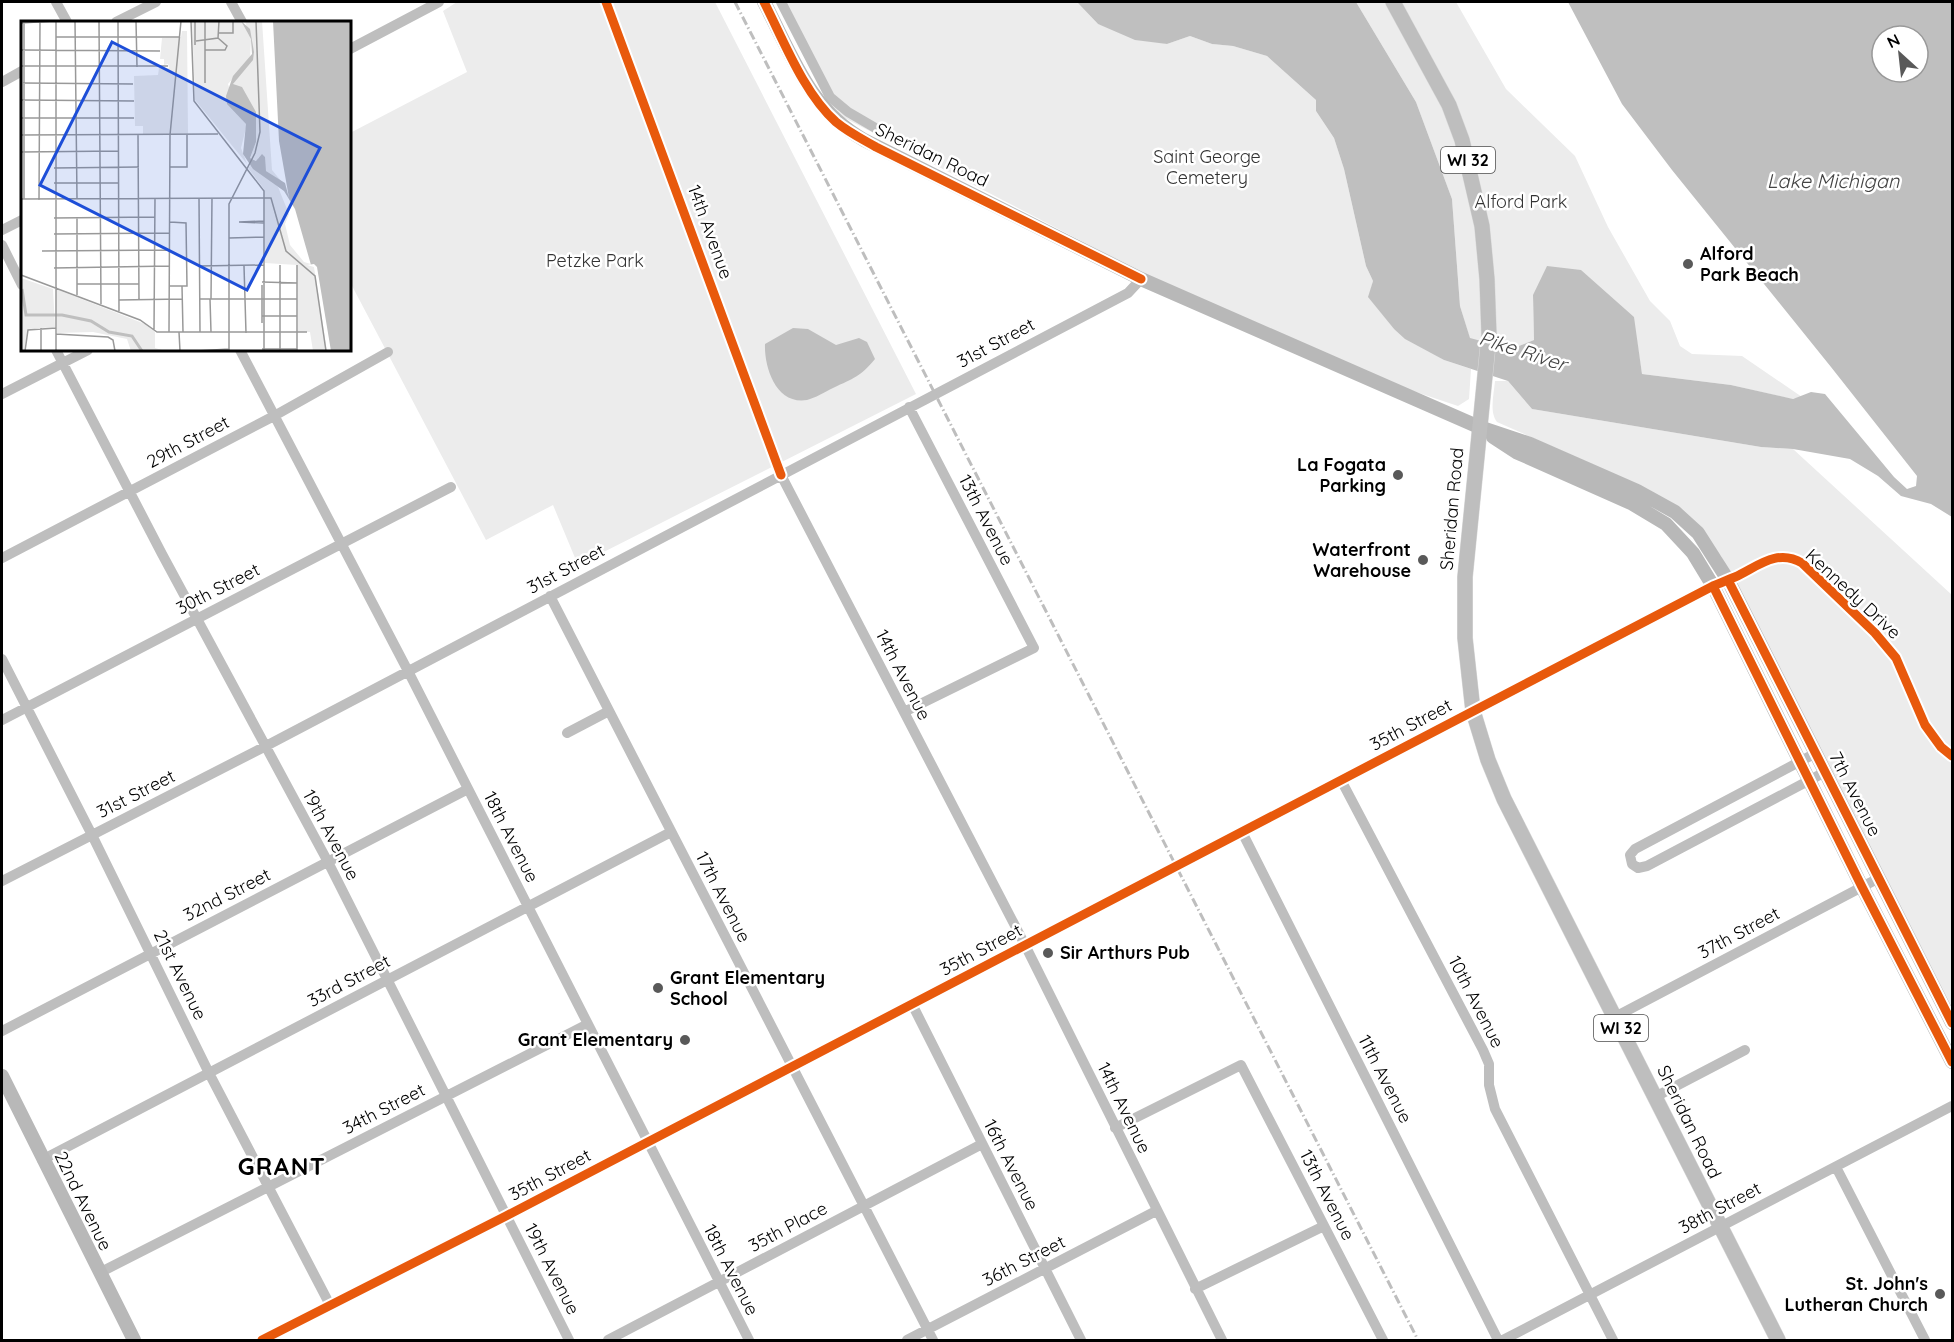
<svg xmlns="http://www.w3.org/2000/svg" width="1954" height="1342" viewBox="0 0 1954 1342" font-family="Quicksand,sans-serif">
<rect width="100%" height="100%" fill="#fff"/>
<path fill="#ececec" d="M457 2H715L916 394 578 565 553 505 486 540 350 282V133L467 72 443 11Z
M776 2H1077L1098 24 1167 44 1190 36 1212 44 1233 46 1267 56 1316 100V111L1334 138 1344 169 1366 266 1373 281 1369 297 1394 329 1444 360 1471 369 1469 399 1458 406 1407 389 1143 273 835 113Z
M1356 2H1456L1506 89 1575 156 1608 227 1650 301 1670 321 1680 346 1692 354 1742 356 1802 397 1792 399 1731 385 1642 374 1633 317 1533 295 1534 340 1511 349 1470 339 1460 306 1452 199 1416 102Z
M1495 381H1508L1532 409 1761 447 1793 449 1952 595V1007L1721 556 1691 519 1648 489 1497 422C1489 412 1494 394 1495 381Z"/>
<path fill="#bfbfbf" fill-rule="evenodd" d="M1077 2H1356L1416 102 1452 199 1460 306 1470 338 1511 349 1534 340 1533 295 1547 266 1581 270 1634 317 1642 374 1731 385 1793 399 1811 392 1825 394 1894 477 1907 489 1916 486 1917 476 1831 367 1672 170 1622 104 1568 2H1952V517L1931 504 1901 496 1878 476 1850 459 1793 449 1761 447 1532 409 1508 381 1444 360 1405 339 1394 329 1368 297 1373 281 1366 266 1344 169 1334 138 1316 111V100L1267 56 1233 46 1212 44 1190 36 1167 44 1135 40 1098 24ZM1882 36H1918V72H1882Z
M793 328 808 329 836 345 859 338 867 342 875 359C860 377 854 378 833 388 825 392 815 398 807 400 776 405 764 367 765 344Z"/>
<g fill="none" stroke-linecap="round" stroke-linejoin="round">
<g stroke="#dbdbdb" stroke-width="16">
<path id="primary" d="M1393 2 1449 105 1462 140 1482 226 1487 279 1489 335 1465 577V638L1473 711 1488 760 1504 799 1778 1340"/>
</g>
<path stroke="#bebebe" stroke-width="10" d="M56 2 67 22
M231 2 242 22
M606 2 781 475 1025 945 1222 1340
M781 2 830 97 848 112 884 133
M116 22 156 2
M350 49 439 2
M2 82 22 71
M2 230 22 220
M2 245 22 285
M56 350 162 554 328 862 569 1340
M240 350 408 671 749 1340
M2 394 88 350
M2 558 274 416 388 352
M550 596 933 1340
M2 659 92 835 209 1073 330 1305
M904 712 1034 648 909 407
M2 720 451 487
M567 733 609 711
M1816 753 1635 849 1630 855 1632 864 1638 868 1647 866 1825 772
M1341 780 1483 1050 1489 1064V1085L1495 1109 1613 1340
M1242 832 1498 1340
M2 881 266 746 1128 293 1141 279
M912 1004 1081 1340
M1615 1017 1879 878
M2 1031 468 789
M1655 1097 1745 1050
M1115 1128 1241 1065 1383 1340
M42 1160 671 832
M1836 1167 1925 1340
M99 1273 588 1024
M1195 1289 1324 1226
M262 1340 506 1216 1713 586C1720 583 1728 580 1735 577 1757 567 1777 548 1802 563L1875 633 1896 658 1925 725 1941 747 1952 756
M608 1340 982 1144
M907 1340 1156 1211
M1503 1340 1952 1106"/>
<path stroke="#b8b8b8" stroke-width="14" d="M764 2C792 55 809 109 864 140L1141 279 1479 427 1530 444 1637 491 1675 512 1698 533 1728 580 1952 1023
M1493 437 1516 452 1631 503 1666 524 1693 553 1713 586 1862 887 1952 1062
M2 1076 134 1340"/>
<use href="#primary" stroke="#bebebe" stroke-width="15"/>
<path stroke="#bebebe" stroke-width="3" stroke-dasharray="9 3 1.5 3" stroke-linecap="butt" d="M735 2 1418 1340"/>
<g stroke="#fff" stroke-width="13">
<path id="cycleway" d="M606 2 781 475
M764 2C783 39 804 94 836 122 848 132 862 139 876 147L1141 279
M1728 580 1952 1023
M1713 586 1862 887 1952 1062
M262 1340 506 1216 1713 586C1720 583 1728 580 1735 577 1757 567 1777 548 1802 563L1875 633 1896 658 1925 725 1941 747 1952 756"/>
</g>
<use href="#cycleway" stroke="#e8590c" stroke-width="9"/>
</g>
<g fill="#595959" stroke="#fff" stroke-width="2">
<circle cx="1688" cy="264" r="6"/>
<circle cx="1398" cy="475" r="6"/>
<circle cx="1423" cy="560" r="6"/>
<circle cx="1048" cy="953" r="6"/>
<circle cx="658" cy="988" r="6"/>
<circle cx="685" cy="1040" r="6"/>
<circle cx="1940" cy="1294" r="6"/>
</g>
<g text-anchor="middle" stroke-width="5" stroke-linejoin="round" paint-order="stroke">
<g fill="#fff" stroke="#4c4c4c" stroke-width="1.5">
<rect x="1441" y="147" width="54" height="26" rx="4.5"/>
<rect x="1594" y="1015" width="54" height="26" rx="4.5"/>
</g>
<g font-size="16" font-weight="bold" fill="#000">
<text x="1468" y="166">WI 32</text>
<text x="1621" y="1034">WI 32</text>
</g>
<g font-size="18" fill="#000" stroke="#fff">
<text transform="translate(932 155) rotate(26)" y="6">Sheridan Road</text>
<text transform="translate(710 232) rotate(70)" y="6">14th Avenue</text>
<text transform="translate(996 343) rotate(-28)" y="6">31st Street</text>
<text transform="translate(188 442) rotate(-28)" y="6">29th Street</text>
<text transform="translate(1452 509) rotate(-85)" y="6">Sheridan Road</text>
<text transform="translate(986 520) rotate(63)" y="6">13th Avenue</text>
<text transform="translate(566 569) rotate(-28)" y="6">31st Street</text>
<text transform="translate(218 589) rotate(-27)" y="6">30th Street</text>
<text transform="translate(1853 594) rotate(43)" y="6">Kennedy Drive</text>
<text transform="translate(903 675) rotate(63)" y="6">14th Avenue</text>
<text transform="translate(1411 725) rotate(-28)" y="6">35th Street</text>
<text transform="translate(136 794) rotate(-27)" y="6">31st Street</text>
<text transform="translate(1855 794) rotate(63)" y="6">7th Avenue</text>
<text transform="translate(331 835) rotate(62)" y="6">19th Avenue</text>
<text transform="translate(511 837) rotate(63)" y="6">18th Avenue</text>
<text transform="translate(227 895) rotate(-27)" y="6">32nd Street</text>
<text transform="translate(723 897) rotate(63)" y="6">17th Avenue</text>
<text transform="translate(1739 933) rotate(-28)" y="6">37th Street</text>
<text transform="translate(981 950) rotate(-28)" y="6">35th Street</text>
<text transform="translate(180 975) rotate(64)" y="6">21st Avenue</text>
<text transform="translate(349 981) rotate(-28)" y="6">33rd Street</text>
<text transform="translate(1476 1002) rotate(63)" y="6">10th Avenue</text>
<text transform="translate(1385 1079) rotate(63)" y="6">11th Avenue</text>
<text transform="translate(1124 1108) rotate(64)" y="6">14th Avenue</text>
<text transform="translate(384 1109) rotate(-27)" y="6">34th Street</text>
<text transform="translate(1689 1122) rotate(64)" y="6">Sheridan Road</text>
<text transform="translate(1011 1165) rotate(63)" y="6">16th Avenue</text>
<text transform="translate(550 1175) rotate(-28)" y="6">35th Street</text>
<text transform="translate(1327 1195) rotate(63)" y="6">13th Avenue</text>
<text transform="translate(83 1201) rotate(64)" y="6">22nd Avenue</text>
<text transform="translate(1720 1208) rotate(-28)" y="6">38th Street</text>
<text transform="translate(788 1227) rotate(-28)" y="6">35th Place</text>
<text transform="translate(1024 1261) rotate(-27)" y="6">36th Street</text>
<text transform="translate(552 1269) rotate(63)" y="6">19th Avenue</text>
<text transform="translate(731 1270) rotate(63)" y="6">18th Avenue</text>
</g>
<g font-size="18" fill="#333" stroke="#fff">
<text x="1207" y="163">Saint George<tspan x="1207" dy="21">Cemetery</tspan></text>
<text x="1521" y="208">Alford Park</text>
<text x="595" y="267">Petzke Park</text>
</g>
<g font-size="18" font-weight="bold" fill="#000" stroke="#fff" text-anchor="end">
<text x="1700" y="260" text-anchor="start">Alford<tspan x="1700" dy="21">Park Beach</tspan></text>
<text x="1386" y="471">La Fogata<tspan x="1386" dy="21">Parking</tspan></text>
<text x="1411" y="556">Waterfront<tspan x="1411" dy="21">Warehouse</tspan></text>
<text x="1060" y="959" text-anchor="start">Sir Arthurs Pub</text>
<text x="670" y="984" text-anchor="start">Grant Elementary<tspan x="670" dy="21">School</tspan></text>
<text x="673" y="1046">Grant Elementary</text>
<text x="1928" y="1290">St. John's<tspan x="1928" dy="21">Lutheran Church</tspan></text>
</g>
<g font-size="20" font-style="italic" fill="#444" stroke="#fff">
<text x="1833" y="188">Lake Michigan</text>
<text transform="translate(1523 351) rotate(18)" y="7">Pike River</text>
</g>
<g font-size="24" font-weight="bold" letter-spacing="1.5" fill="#000" stroke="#fff">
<text x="282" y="1175">GRANT</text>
</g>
</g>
<g transform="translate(21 21)">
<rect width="330" height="330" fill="#fff"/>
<path d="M171 0H220L230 18 229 38 207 63 216 90 226 103 220 127 226 143 174 79ZM224 0H241L251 149 261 161 245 150 238 136 236 140 229 137 235 121 212 63 233 32ZM161 10H166L167 113H122V105H114L113 55 137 54 138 47H148L147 43 143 44V38H139L141 17 160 16ZM231 143 257 166 268 193 264 203 269 224 283 241 293 244 309 330H292L289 311H277L276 244 244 242 243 168 227 147ZM0 257 32 268 34 306 7 308 3 330H0ZM35 268 124 303 134 311V327L144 330H110L106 318 72 311 36 312Z" fill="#ececec"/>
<path d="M220 0 229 8 233 31 232 39 212 63 221 66 235 91V121L229 137 235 140 241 133 244 136 245 150 264 162 268 177 258 120 252 0H330V330H309L295 245 290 244 274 188 263 170 232 148 222 133 225 103 206 83 205 75 212 55 231 33 230 18Z" fill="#bfbfbf"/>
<path d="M293 243 296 246 310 330H306L293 246 286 244Z" fill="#fff"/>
<path fill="none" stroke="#bfbfbf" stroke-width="3" d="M1 268 5 294H41L70 300 88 311 111 315 121 330"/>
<path fill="none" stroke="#999" stroke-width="1.5" d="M35 0V330M54 0 56 178M78 0 80 283M97 0 98 290M115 0 116 46M170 0 173 80 243 170V330M174 0V24M0 2 33 0M198 12H212V0M35 16H159M175 20 197 17 198 0M1 29 139 30M184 29H204L206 25 197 17M1 45H147M2 62 112 63M184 62V0M0 79 113 80M0 97H113M0 114 197 113M117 114 118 278M0 131 98 130M149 146H166V114M33 147 118 146M33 162H98M178 177 179 311M0 178 250 177 265 230 294 255 305 330M3 178V0M18 179 19 0M33 197 134 196M243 200 218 201 243 202M149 201 165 202 166 265H149M33 213 148 212M208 217 243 216M21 230 148 229M259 244V330M276 244V330M178 245 243 244M223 245 225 312M33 247 149 245M0 254 119 299 136 311H208M241 261 276 262M56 263H118M241 264V302M161 265 162 311M56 274V197M179 278H276M189 278 190 311M190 278 191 177M98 279 161 278M241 295H276M133 309 134 177M148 311 149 114 160 0M158 311 159 330M208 311H286M35 313 87 316 92 319 94 330M241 328H276M4 330 7 309 35 307M20 330V307M176 330 208 328M208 330V183L234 132 239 111 235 0"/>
<path fill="#1d4ed8" fill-opacity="0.15" stroke="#1d4ed8" stroke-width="3" d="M91 21 299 127 226 269 19 164Z"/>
<rect width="330" height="330" fill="none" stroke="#000" stroke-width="3"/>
</g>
<rect width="1954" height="1342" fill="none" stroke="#000000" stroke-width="6"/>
<g transform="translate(1900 54) rotate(333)"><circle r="28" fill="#ffffff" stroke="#999999" stroke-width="1.5"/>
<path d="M0-4.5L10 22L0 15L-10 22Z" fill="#595959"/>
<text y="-9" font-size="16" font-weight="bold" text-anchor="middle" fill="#000000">N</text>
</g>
</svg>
